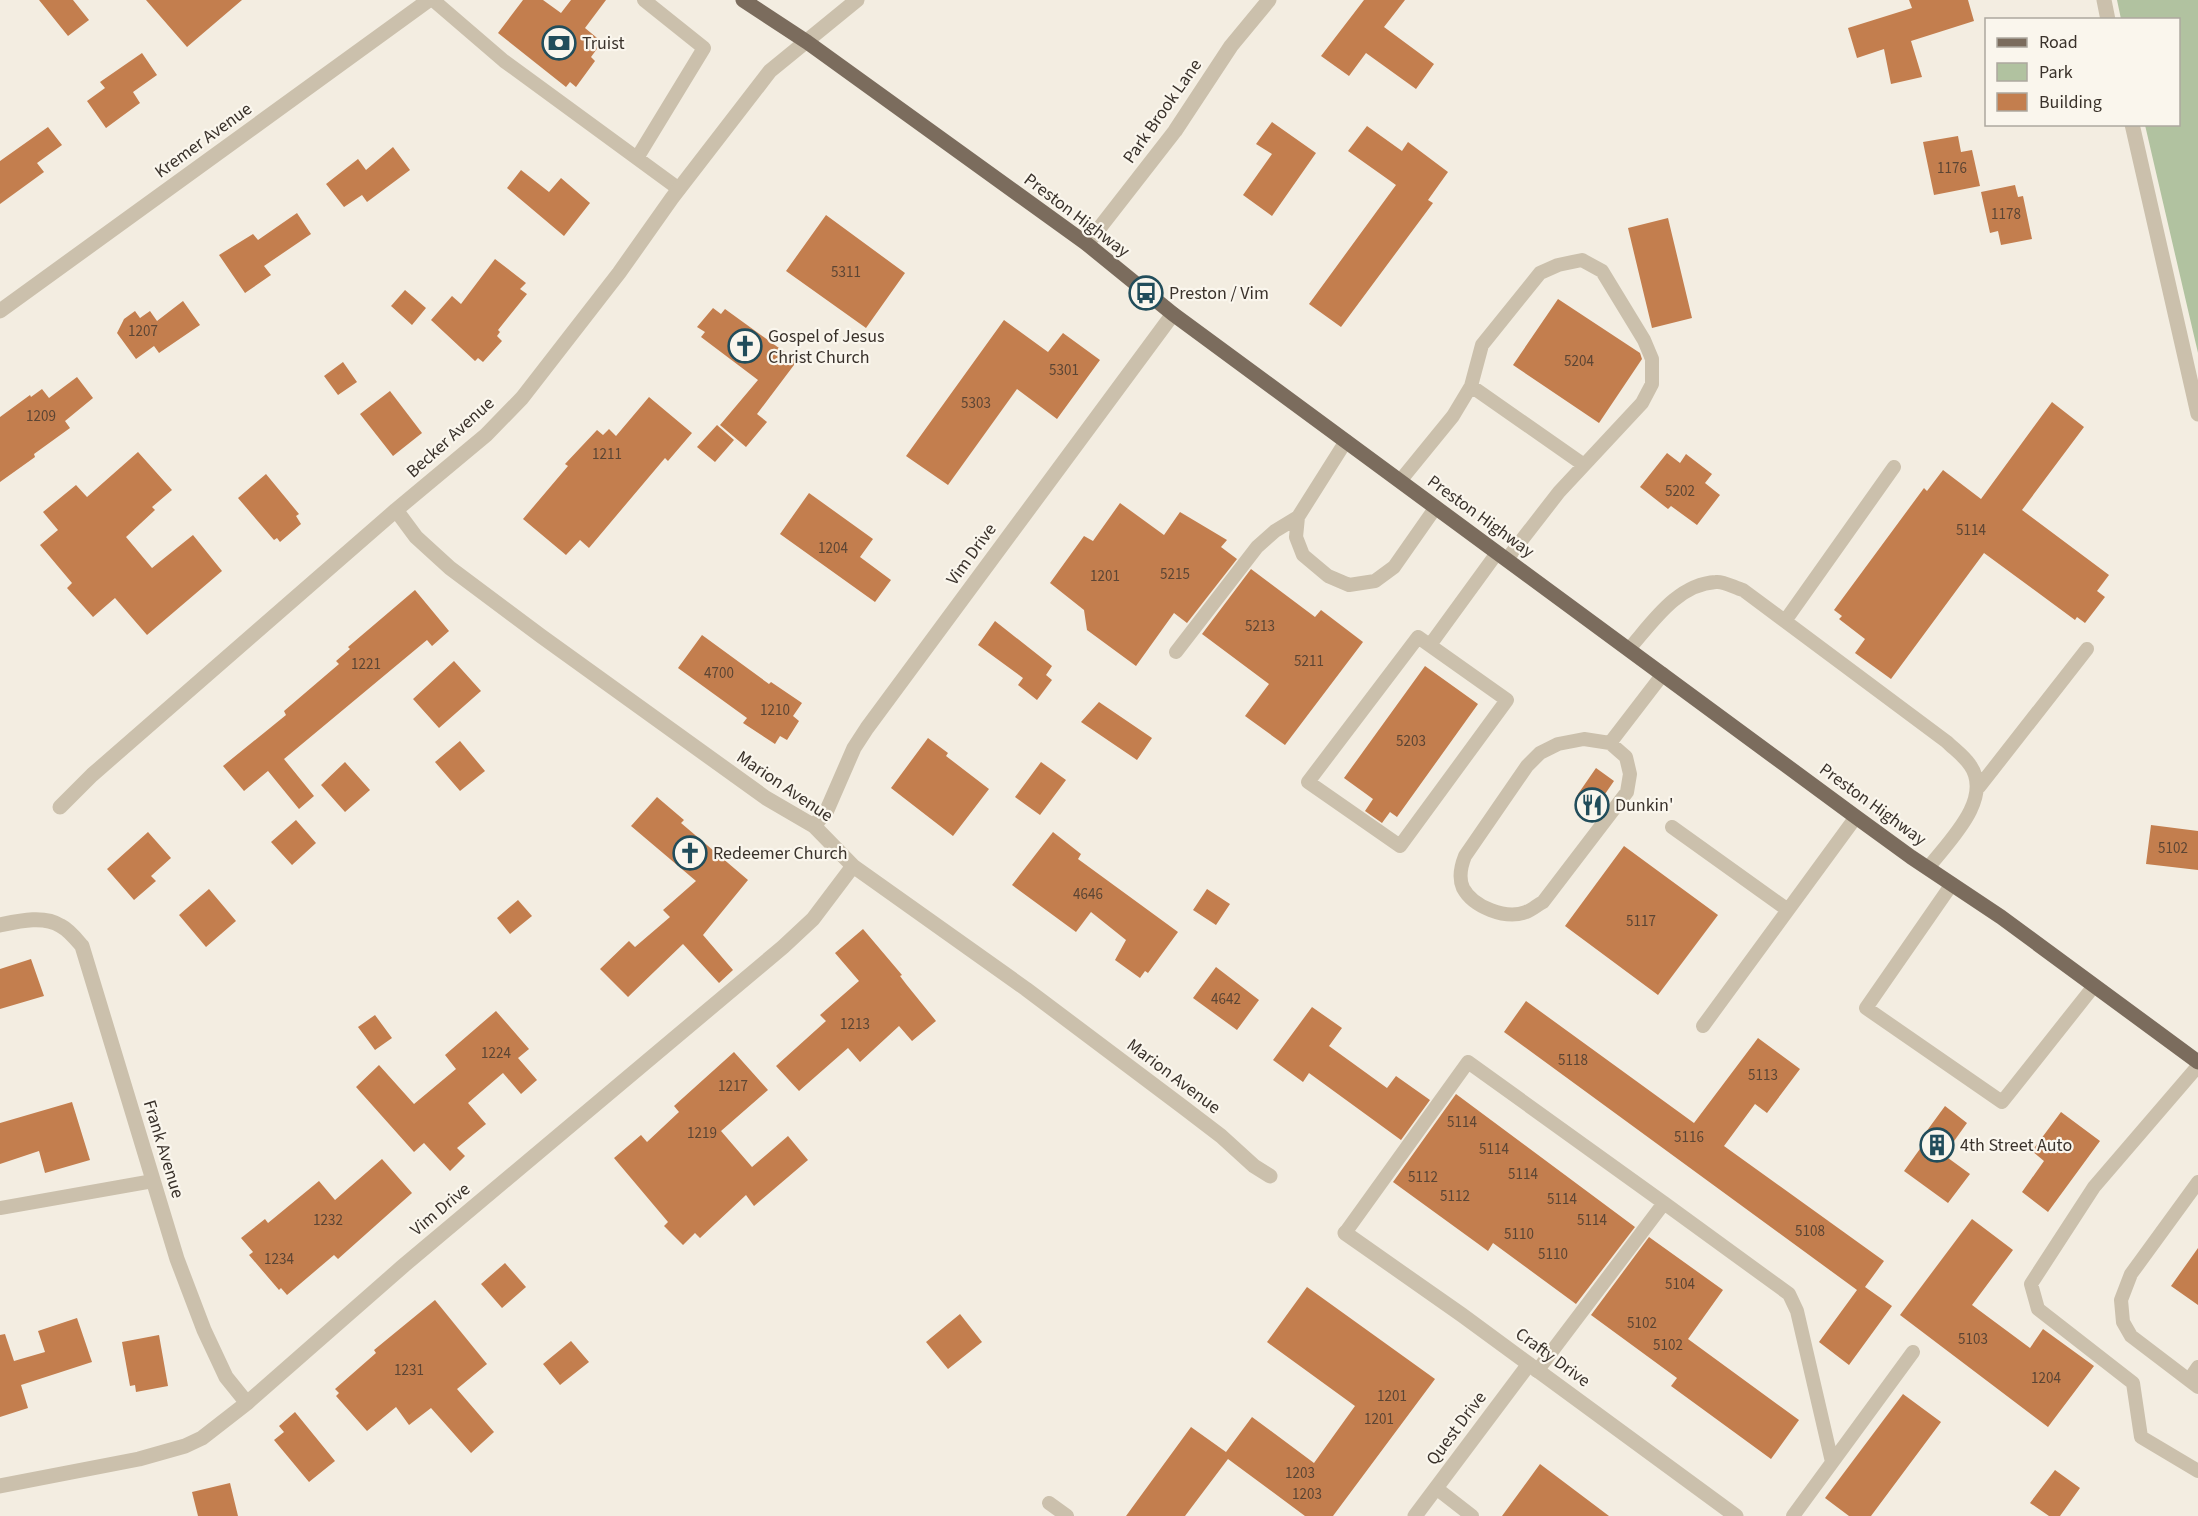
<svg xmlns="http://www.w3.org/2000/svg" width="2198" height="1516" viewBox="0 0 2198 1516" font-family="'Source Sans 3',sans-serif">
<rect width="100%" height="100%" fill="#f3ede1"/>
<path fill="#b1c2a0" d="M2117 0H2198V353L2145 125 2178 124V20L2121 19Z"/>
<path fill="#c37e4e" d="M39 0H73L89 20 68 36Z
M146 0H242L187 47Z
M523 0H543L561 13 571 0H606L585 28 602 42 591 57 595 61 576 87 570 82 566 87 498 33Z
M1364 0H1405L1384 27 1434 64 1416 89 1366 53 1349 76 1321 56Z
M1909 0H1968L1974 21 1911 41 1922 77 1891 84 1884 49 1857 58 1848 28 1912 8Z
M142 53 157 75 133 92 140 103 106 128 87 101 105 88 100 82Z
M1272 122 1316 153 1272 216 1243 195 1272 154 1256 144Z
M1367 126 1402 151 1408 142 1448 172 1428 200 1433 203 1341 327 1309 304 1396 185 1348 151Z
M48 127 62 145 37 163 44 172 0 204V161Z
M1958 136 1961 152 1972 150 1980 186 1934 195 1923 142Z
M393 147 410 170 367 202 362 195 344 207 326 184 358 159 366 170Z
M521 170 549 192 561 178 590 203 564 236 507 188Z
M2015 185 2018 197 2023 196 2032 239 2001 245 1998 231 1990 233 1981 192Z
M297 213 311 234 264 266 271 275 245 293 219 255 253 234 258 240Z
M826 215 905 273 866 328 786 271Z
M1668 218 1692 318 1652 328 1628 228Z
M495 259 526 283 520 289 527 294 498 330 500 332 497 336 502 341 483 362 478 358 475 361 431 320 452 296 461 304Z
M405 290 426 308 412 325 391 306Z
M1558 299 1640 353 1642 359 1599 423 1513 365Z
M183 301 200 325 159 353 154 346 136 359 117 333 124 319 135 311 140 318 150 311 157 321Z
M713 308 721 314 725 309 797 361 757 414 767 422 746 447 720 425 758 380 701 337 705 332 697 327Z
M1004 320 1048 352 1063 333 1100 360 1057 419 1017 389 948 485 906 456Z
M343 362 357 382 338 395 324 376Z
M77 377 93 398 65 421 70 428 34 454 35 457 0 482V417L30 395 31 397 42 389 49 398Z
M390 391 422 433 393 456 360 414Z
M649 397 692 433 668 461 665 458 589 548 580 540 566 555 523 519 568 466 565 464 597 430 603 435 609 429 616 436Z
M2052 402 2084 427 2022 510 2109 575 2097 591 2105 597 2085 623 2077 617 2075 620 1984 553 1891 679 1855 653 1865 639 1839 619 1842 616 1834 610 1924 488 1927 491 1943 470 1981 499Z
M717 425 734 440 715 462 697 447Z
M138 452 172 490 152 507 155 510 126 537 152 568 193 535 222 571 147 635 115 598 93 617 67 588 72 583 40 545 58 530 43 512 76 485 87 497Z
M1667 453 1680 463 1686 454 1712 474 1705 483 1720 495 1697 525 1671 506 1668 509 1640 487Z
M266 474 299 514 296 516 301 524 280 542 277 538 274 540 238 498Z
M809 493 873 539 860 557 891 580 875 602 780 534Z
M1120 503 1164 535 1180 512 1227 540 1221 547 1237 559 1187 623 1174 613 1136 666 1087 630 1084 610 1050 583 1084 536 1093 541Z
M1251 569 1315 617 1321 610 1363 642 1285 745 1245 716 1269 684 1202 634Z
M415 590 449 631 432 646 427 640 284 759 314 796 299 809 268 771 244 791 223 766 286 715 284 711 339 664 336 661 350 649 348 647Z
M995 621 1052 666 1046 675 1052 680 1037 700 1018 685 1023 678 978 645Z
M702 635 769 684 771 682 802 703 793 716 799 721 787 740 780 736 775 744 743 723 747 718 678 668Z
M454 661 481 691 439 728 413 699Z
M1425 666 1478 704 1397 817 1390 812 1382 823 1365 811 1373 799 1344 778Z
M1099 702 1152 738 1137 760 1081 722Z
M928 738 948 753 946 756 989 789 953 836 891 788Z
M460 741 485 771 460 791 435 762Z
M345 762 370 790 345 812 321 785Z
M1041 762 1066 780 1040 815 1015 797Z
M1596 768 1614 781 1596 807 1578 794Z
M657 797 684 820 681 823 748 880 703 935 733 970 719 983 683 944 628 997 600 969 629 941 635 947 670 917 663 910 696 881 631 826Z
M296 820 316 843 292 865 271 842Z
M2151 825 2198 831V870L2146 864Z
M148 832 171 858 151 876 156 881 134 900 107 869Z
M1053 832 1081 854 1078 859 1178 932 1148 973 1145 971 1140 978 1115 960 1126 940 1091 912 1076 932 1012 885Z
M1624 846 1718 915 1658 995 1565 926Z
M209 889 236 921 206 947 179 915Z
M1207 889 1230 904 1216 925 1193 910Z
M518 900 532 916 510 934 497 918Z
M863 929 902 975 900 976 906 984 936 1021 912 1041 899 1026 860 1062 848 1048 799 1091 776 1066 826 1021 820 1015 859 981 835 953Z
M31 959 44 996 0 1009V969Z
M1216 967 1259 1000 1237 1030 1193 998Z
M1526 1001 1694 1123 1758 1038 1800 1069 1767 1113 1755 1104 1724 1146 1884 1261 1865 1287 1892 1306 1849 1365 1819 1342 1857 1290 1504 1032Z
M1312 1007 1342 1028 1329 1046 1387 1088 1396 1076 1430 1100 1401 1140 1309 1073 1303 1082 1273 1060Z
M496 1011 529 1049 518 1058 537 1080 521 1094 503 1073 468 1103 486 1124 457 1148 465 1156 450 1171 424 1143 414 1152 356 1087 379 1065 414 1104 456 1069 445 1055Z
M375 1015 392 1038 375 1050 358 1027Z
M734 1052 768 1090 721 1131 752 1167 788 1136 808 1160 754 1206 746 1195 700 1238 695 1233 683 1245 664 1226 668 1222 614 1158 641 1135 647 1142 679 1112 674 1106Z
M1456 1094 1635 1227 1576 1304 1493 1243 1488 1251 1393 1182Z
M72 1102 90 1160 45 1173 39 1151 0 1164V1123Z
M1945 1106 1967 1123 1944 1155 1970 1174 1948 1203 1904 1171 1930 1135 1926 1132Z
M2061 1112 2100 1141 2048 1212 2022 1192 2044 1161 2032 1151Z
M382 1159 412 1193 338 1259 334 1255 287 1295 281 1288 279 1290 249 1255 253 1252 241 1238 265 1219 268 1223 319 1181 335 1200Z
M1972 1219 2013 1250 1972 1305 2030 1348 2043 1329 2094 1366 2048 1427 1900 1315Z
M1649 1237 1723 1290 1688 1339 1799 1420 1771 1459 1671 1386 1677 1378 1591 1315Z
M2198 1248V1305L2171 1286Z
M505 1263 526 1287 502 1308 481 1284Z
M1307 1287 1435 1379 1333 1516H1305L1228 1459 1185 1516H1126L1191 1427 1226 1452 1252 1417 1314 1463 1355 1406 1267 1342Z
M435 1300 487 1364 457 1389 494 1432 471 1453 431 1408 409 1425 396 1407 367 1431 336 1396 339 1393 335 1389 376 1353 374 1350Z
M960 1314 982 1342 948 1369 926 1342Z
M77 1318 92 1362 21 1385 28 1408 0 1417V1335L5 1334 14 1361 45 1352 38 1331Z
M159 1335 168 1386 136 1392 135 1385 130 1386 122 1342Z
M571 1341 589 1362 560 1385 543 1364Z
M1903 1394 1941 1422 1871 1516H1849L1825 1498Z
M295 1412 335 1461 309 1482 274 1440 284 1432 279 1426Z
M1540 1464 1609 1516H1502Z
M2055 1470 2080 1488 2060 1516H2049L2030 1503Z
M230 1483 238 1516H198L192 1492Z"/>
<g fill="none" stroke-linecap="round" stroke-linejoin="round">
<path stroke="#cbc0ac" stroke-width="14" d="M433 0 504 61 679 189
M637 158 704 48 644 0
M1471 386 1584 465
M1346 441 1298 517 1296 537 1303 555 1328 576 1349 585 1375 581 1394 567 1436 507
M1400 481 1453 416 1471 386 1482 345 1540 273 1558 265 1582 260 1602 271 1644 340 1652 359V384L1642 403 1559 492 1507 559
M1785 621 1894 467
M1418 637 1507 700 1400 846 1308 782Z
M1430 645 1497 553
M1629 649C1652 623 1677 584 1716 582 1724 581 1735 588 1743 590L1947 742C1954 749 1964 756 1970 765 1994 799 1948 842 1928 868
M1176 652 1257 547 1275 531 1298 517
M1584 739 1610 743 1626 757 1630 774 1627 792 1543 902C1537 905 1532 910 1526 912 1506 920 1473 907 1463 888 1458 877 1461 866 1465 856L1527 766 1540 753 1558 744Z
M1610 743 1663 674
M1979 787 2087 649
M1672 827 1788 910
M1952 884 1866 1008 2002 1102 2094 986
M1703 1026 1856 817
M2198 1066 2094 1187 2031 1284 2038 1309 2133 1383 2141 1437 2198 1471
M2198 1182 2131 1274 2121 1300 2123 1322 2131 1336 2198 1387
M0 1208 153 1181
M1345 1233 1468 1062 1664 1203
M1537 1371 1664 1203 1789 1294 1797 1311 1832 1462
M2189 1380 2198 1367
M1436 1488 1472 1516
M1049 1503 1067 1516
M1793 1516 1913 1352"/>
<path stroke="#cbc0ac" stroke-width="15" d="M2104 0 2108 20
M2132 124 2198 414
M1087 244 1175 131 1231 46 1269 0
M0 311 429 0
M396 510 416 537 450 568 541 636 766 798 814 826 853 866 1026 989 1183 1107 1221 1136 1254 1166 1270 1176
M60 807 92 775 396 510 486 435 522 398 619 273 672 198 770 71 857 0
M814 826 827 810 854 748 867 728 1173 314
M0 925C19 921 44 915 61 926 69 930 76 939 82 946L177 1259 204 1330 226 1377 247 1403
M1345 1233 1462 1315 1736 1516
M0 1486 139 1459 185 1446 202 1438 247 1403 402 1267 783 947 813 919 853 866
M1415 1516 1529 1364"/>
<path stroke="#7b6c5d" stroke-width="15" d="M743 0 807 42 1087 244 1173 314 1856 817 1911 857 2001 917 2198 1062"/>
</g>
<defs>
<g id="bank-ring" transform="scale(1.725)"><circle r="9.5" fill="#faf6ed" stroke="#214d5b" stroke-width="1.5"/><path d="M-6-4H6V4H-6ZM0-2.3a2.3 2.3 0 1 0 0 4.6a2.3 2.3 0 1 0 0-4.6Z" fill="#214d5b"/></g>
<g id="bus-ring" transform="scale(1.725)"><circle r="9.5" fill="#faf6ed" stroke="#214d5b" stroke-width="1.5"/><path d="M-5-6H5V4H4V6H2V4H-2V6H-4V4H-5ZM-3.5-4V0h7V-4ZM-3.5 1.2v1.5H-2V1.2ZM2 1.2v1.5H3.5V1.2Z" fill="#214d5b"/></g>
<g id="church-ring" transform="scale(1.725)"><circle r="9.5" fill="#faf6ed" stroke="#214d5b" stroke-width="1.5"/><path d="M-1.2-6h2.4v3.5h3.3v2.4h-3.3V6h-2.4V-.1h-3.3v-2.4h3.3Z" fill="#214d5b"/></g>
<g id="restaurant-ring" transform="scale(1.725)"><circle r="9.5" fill="#faf6ed" stroke="#214d5b" stroke-width="1.5"/><path d="M-5-6h1v4h1v-4h1v4h1v-4h1v5L-1.5 .5V6h-2V.5L-5-1ZM5-6V6H3V1.5H1.5Q1.5-4 5-6Z" fill="#214d5b"/></g>
<g id="building-ring" transform="scale(1.725)"><circle r="9.5" fill="#faf6ed" stroke="#214d5b" stroke-width="1.5"/><path d="M-4-6H4V6H1V3H-1V6H-4ZM-2.5-4.3h1.7v1.8h-1.7ZM.8-4.3h1.7v1.8H.8ZM-2.5-1h1.7V.8h-1.7ZM.8-1h1.7V.8H.8Z" fill="#214d5b"/></g>
</defs>
<g fill-rule="evenodd">
<use href="#bank-ring" x="559" y="43"/>
<use href="#bus-ring" x="1146" y="293"/>
<use href="#church-ring" x="745" y="346"/>
<use href="#restaurant-ring" x="1592" y="805"/>
<use href="#church-ring" x="690" y="853"/>
<use href="#building-ring" x="1937" y="1145"/>
</g>
<g text-anchor="middle" stroke-width="4.5" stroke-linejoin="round" paint-order="stroke">
<g font-size="15" fill="#5c4534">
<text x="1952" y="173">1176</text>
<text x="2006" y="219">1178</text>
<text x="846" y="277">5311</text>
<text x="143" y="336">1207</text>
<text x="1579" y="366">5204</text>
<text x="1064" y="375">5301</text>
<text x="976" y="408">5303</text>
<text x="41" y="421">1209</text>
<text x="607" y="459">1211</text>
<text x="1680" y="496">5202</text>
<text x="1971" y="535">5114</text>
<text x="833" y="553">1204</text>
<text x="1175" y="579">5215</text>
<text x="1105" y="581">1201</text>
<text x="1260" y="631">5213</text>
<text x="1309" y="666">5211</text>
<text x="366" y="669">1221</text>
<text x="719" y="678">4700</text>
<text x="775" y="715">1210</text>
<text x="1411" y="746">5203</text>
<text x="2173" y="853">5102</text>
<text x="1088" y="899">4646</text>
<text x="1641" y="926">5117</text>
<text x="1226" y="1004">4642</text>
<text x="855" y="1029">1213</text>
<text x="496" y="1058">1224</text>
<text x="1573" y="1065">5118</text>
<text x="1763" y="1080">5113</text>
<text x="733" y="1091">1217</text>
<text x="1462" y="1127">5114</text>
<text x="702" y="1138">1219</text>
<text x="1689" y="1142">5116</text>
<text x="1494" y="1154">5114</text>
<text x="1523" y="1179">5114</text>
<text x="1423" y="1182">5112</text>
<text x="1455" y="1201">5112</text>
<text x="1562" y="1204">5114</text>
<text x="328" y="1225">1232</text>
<text x="1592" y="1225">5114</text>
<text x="1810" y="1236">5108</text>
<text x="1519" y="1239">5110</text>
<text x="1553" y="1259">5110</text>
<text x="279" y="1264">1234</text>
<text x="1680" y="1289">5104</text>
<text x="1642" y="1328">5102</text>
<text x="1973" y="1344">5103</text>
<text x="1668" y="1350">5102</text>
<text x="409" y="1375">1231</text>
<text x="2046" y="1383">1204</text>
<text x="1392" y="1401">1201</text>
<text x="1379" y="1424">1201</text>
<text x="1300" y="1478">1203</text>
<text x="1307" y="1499">1203</text>
</g>
<g font-size="18" fill="#3a322b" stroke="#faf6ed" text-anchor="start">
<text x="582" y="49">Truist</text>
<text x="1169" y="299">Preston / Vim</text>
<text x="768" y="342">Gospel of Jesus<tspan x="768" dy="21">Christ Church</tspan></text>
<text x="1615" y="811">Dunkin'</text>
<text x="713" y="859">Redeemer Church</text>
<text x="1960" y="1151">4th Street Auto</text>
</g>
<g font-size="18" fill="#3a322b" stroke="#faf6ed">
<text transform="translate(1162 111) rotate(-55)" y="6">Park Brook Lane</text>
<text transform="translate(203 140) rotate(-36)" y="6">Kremer Avenue</text>
<text transform="translate(1077 215) rotate(37)" y="6">Preston Highway</text>
<text transform="translate(450 437) rotate(-42)" y="6">Becker Avenue</text>
<text transform="translate(1481 516) rotate(36)" y="6">Preston Highway</text>
<text transform="translate(971 554) rotate(-54)" y="6">Vim Drive</text>
<text transform="translate(785 786) rotate(34)" y="6">Marion Avenue</text>
<text transform="translate(1873 804) rotate(36)" y="6">Preston Highway</text>
<text transform="translate(1174 1076) rotate(37)" y="6">Marion Avenue</text>
<text transform="translate(164 1149) rotate(73)" y="6">Frank Avenue</text>
<text transform="translate(440 1209) rotate(-40)" y="6">Vim Drive</text>
<text transform="translate(1553 1357) rotate(36)" y="6">Crafty Drive</text>
<text transform="translate(1456 1428) rotate(-53)" y="6">Quest Drive</text>
</g>
</g>
<rect x="1985" y="18" width="195" height="108" fill="#faf6ed" stroke="#ada89f" stroke-width="1.5"/>
<rect x="1997" y="38" width="30" height="9" fill="#7b6c5d" stroke="#ada89f" stroke-width="1.5"/>
<text x="2039" y="48" font-size="18" fill="#3a322b">Road</text>
<rect x="1997" y="63" width="30" height="18" fill="#b1c2a0" stroke="#ada89f" stroke-width="1.5"/>
<text x="2039" y="78" font-size="18" fill="#3a322b">Park</text>
<rect x="1997" y="93" width="30" height="18" fill="#c37e4e" stroke="#ada89f" stroke-width="1.5"/>
<text x="2039" y="108" font-size="18" fill="#3a322b">Building</text>
</svg>
